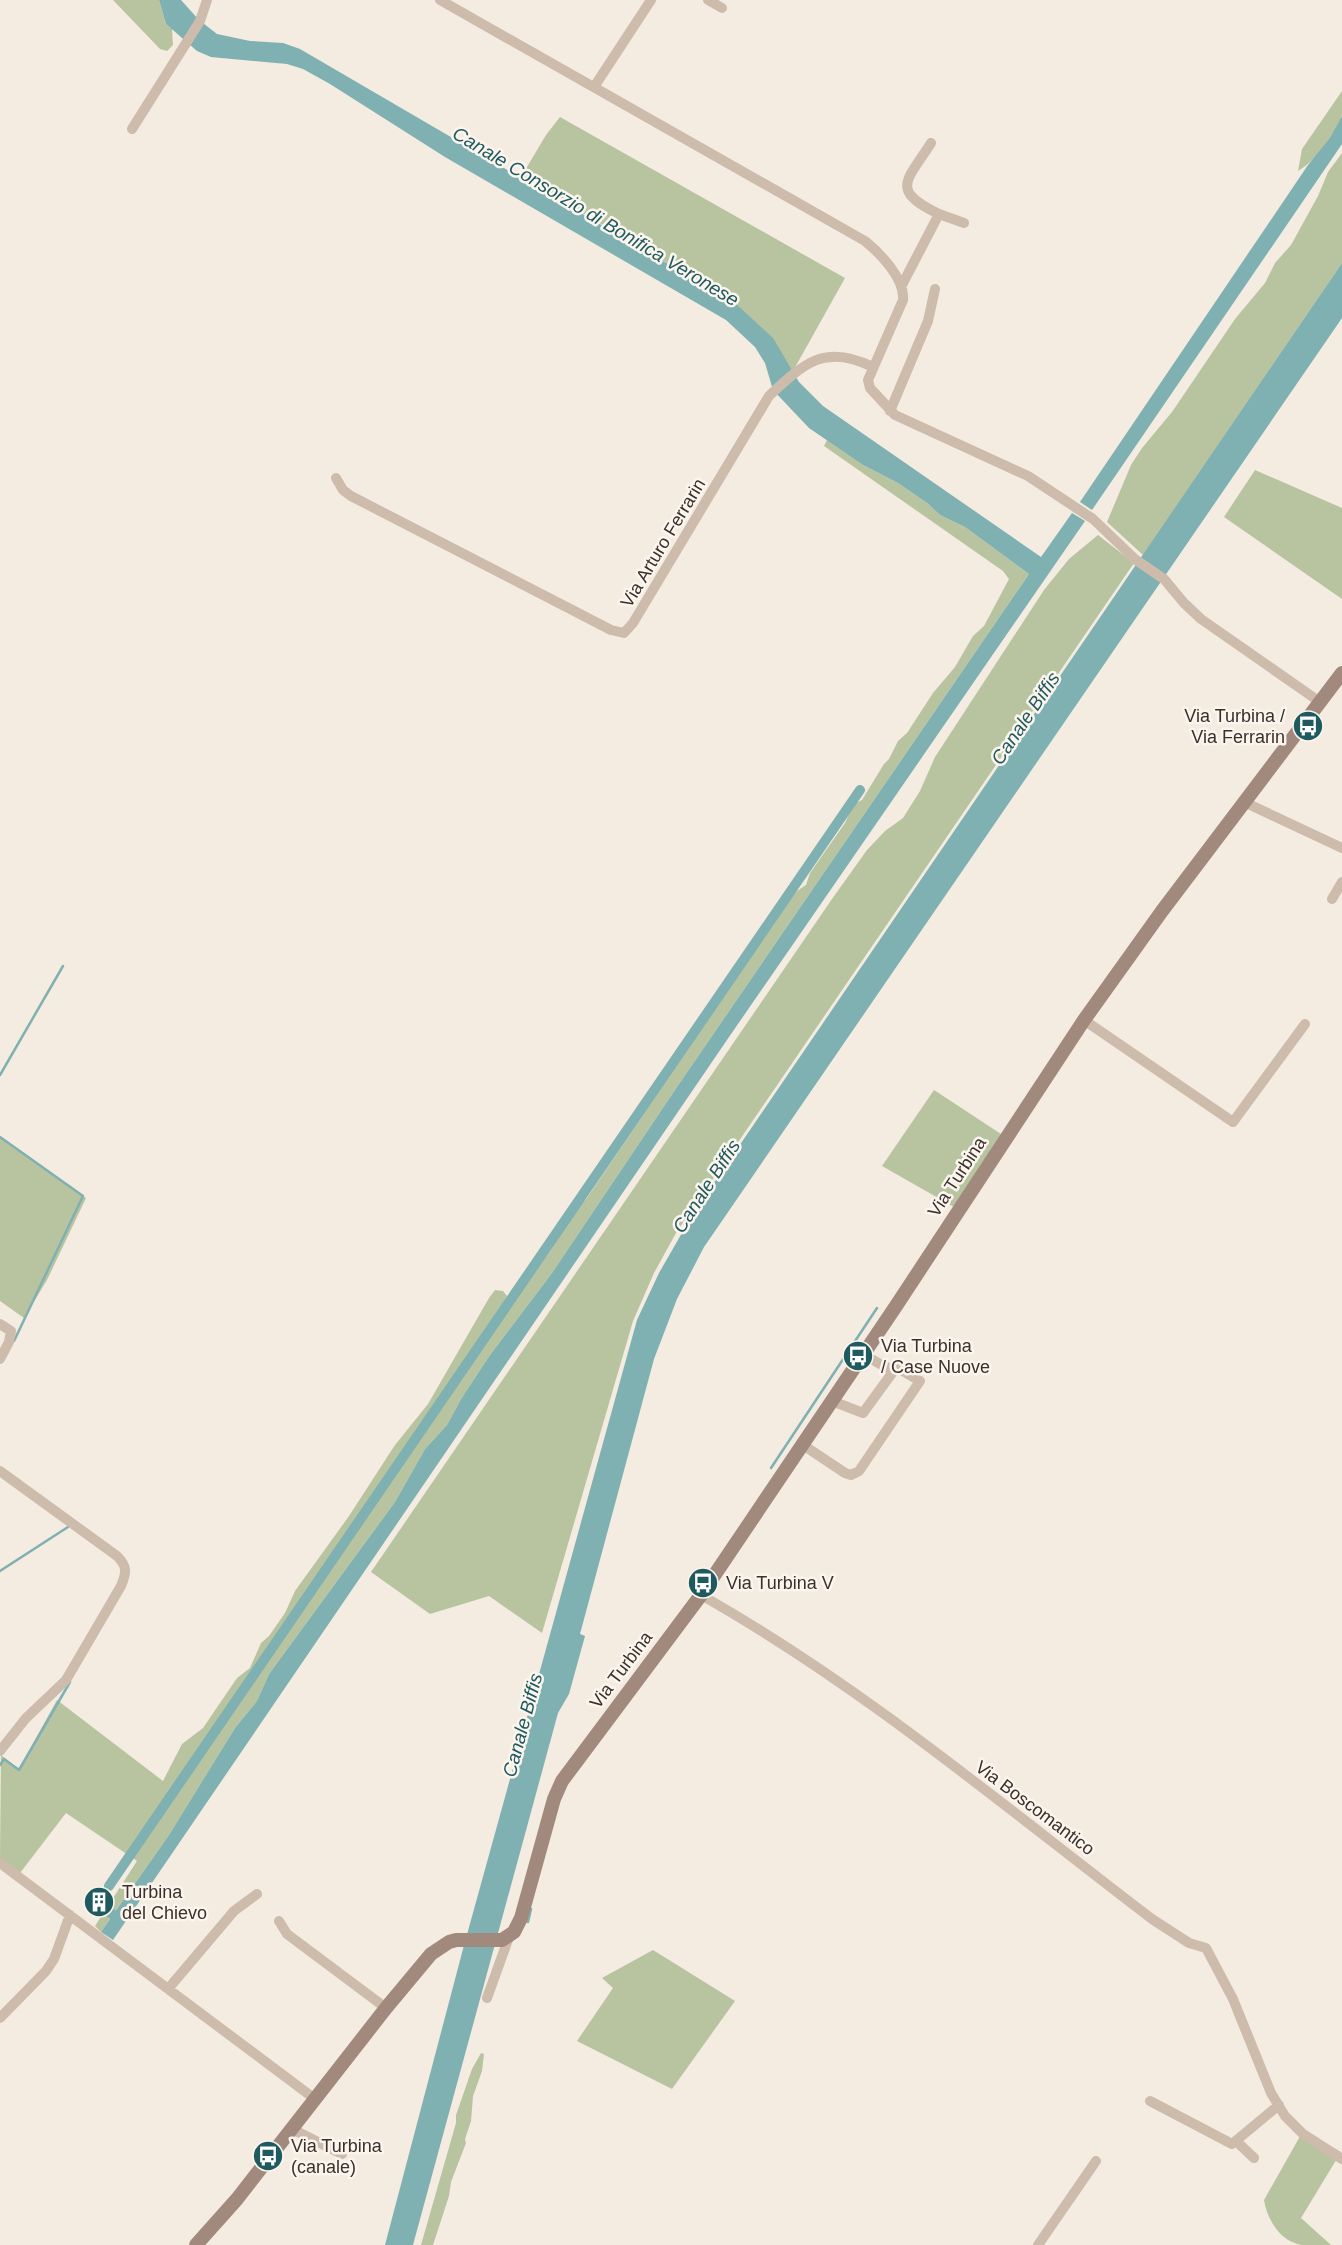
<svg xmlns="http://www.w3.org/2000/svg" width="1342" height="2245" viewBox="0 0 1342 2245" font-family="Helvetica,sans-serif">
<rect width="100%" height="100%" fill="#f4ebe1"/>
<path fill="#b8c4a0" d="M113 0H159L166 24 172 29 173 45 167 51 160 49Z
M1342 91C1342 99 1342 107 1342 114 1339 133 1314 162 1298 171L1302 149Z
M560 117 845 278 793 371 735 303 521 177 546 135Z
M1342 153V263L1143 555 1107 522 1131 465 1142 448 1172 412 1235 319 1265 283 1275 263 1291 245 1318 196 1328 172Z
M827 440 863 465 898 483 927 503 940 515 965 527 1029 574 677 1087 552 1273 490 1355 461 1399 447 1425 425 1449 395 1502 269 1674 257 1701 235 1728 169 1835 101 1932 95 1926 137 1861 66 1813 20 1873 0 1858 1 1755 19 1769 57 1700 163 1781 182 1744 203 1728 237 1678 250 1668 261 1643 269 1636 285 1613 295 1591 349 1516 395 1445 428 1404 489 1298 495 1290 503 1291 507 1296 505 1304 497 1311 498 1319 504 1316 553 1247 550 1245 552 1233 557 1231V1223C568 1214 578 1209 587 1198L794 893 806 885 810 873 845 823 854 804 862 800 884 764 889 759 898 741 907 733 933 693 955 667 973 636 984 626 1009 579 1003 571 824 446Z
M1255 470 1342 508V599L1224 517Z
M1098 535 1134 563 676 1233 654 1273 633 1321 542 1633 489 1596 430 1614 371 1572 832 899 867 850 885 831 903 818 920 791 935 757 1044 590 1069 559Z
M934 1090 1001 1134 954 1207 882 1166Z
M0 1137 86 1198 47 1280 24 1318 0 1301Z
M653 1950 735 2001 672 2089 577 2041 613 1988 602 1978Z
M481 2053 484 2054 482 2071 473 2096 471 2121 465 2139 466 2143 451 2182 449 2196 433 2245H421L456 2123V2115L472 2069Z
M1303 2131 1341 2152 1301 2218 1331 2245C1321 2245 1311 2245 1302 2245 1280 2242 1267 2219 1264 2200Z"/>
<path fill="#7fb0b2" d="M159 0H181L199 20 217 34 250 41 283 43 300 49 735 303 773 338 799 382 823 406 1041 557 1072 513 1085 521 729 1037 113 1940 101 1932 169 1835 235 1728 257 1701 269 1674 395 1502 425 1449 447 1425 461 1399 490 1355 552 1273 677 1087 1029 574 965 527 940 515 927 503 898 483 863 465 809 428 773 390 765 363 755 347 726 320 445 157 330 84 303 69 287 64 211 57 197 51 166 24Z
M1342 116V144L1092 510 1080 502 1308 165 1330 138Z
M1342 263V318L704 1247 677 1299 654 1359 580 1634 585 1636 569 1694 558 1713 413 2245H385L463 1949 637 1320 659 1273 694 1212Z"/>
<g fill="none" stroke-linecap="round" stroke-linejoin="round">
<path stroke="#7fb0b2" stroke-width="2.5" d="M0 1075 63 966
M0 1137 83 1196 14 1341
M771 1468 877 1308
M0 1571 68 1527
M0 1765 4 1759 19 1770 70 1682
M528 1922 531 1909"/>
<path stroke="#7fb0b2" stroke-width="10" d="M109 1886 860 790
M97 1903 119 1919 121 1916"/>
<path stroke="#cdbbac" stroke-width="10" d="M440 0 865 241C881 254 905 279 903 300L868 380 870 388 895 415 1028 476 1093 519 1136 560 1164 579 1184 603 1201 619 1320 702
M708 0 722 8
M594 87 651 0
M132 129 200 21 207 0
M939 214 964 223
M902 285 939 214C889 190 907 181 931 143
M890 411 928 321 935 289
M336 478 343 490 351 496 611 630 624 633 633 623 769 396C804 363 825 343 873 367
M1244 802 1342 848
M1332 899 1342 882
M1084 1020 1233 1122 1305 1024
M0 1324 11 1331 9 1342 0 1359
M832 1401 863 1413 895 1369
M803 1445 845 1473 851 1475 859 1471 920 1381 901 1370 885 1367 863 1354
M0 1471 117 1556C127 1566 127 1572 121 1586L66 1680 26 1718 0 1751
M701 1595C862 1686 1005 1807 1152 1919L1189 1943 1206 1948 1233 1999 1271 2093 1285 2116 1303 2134 1342 2159
M0 1863 315 2099
M279 1921 287 1934 386 2008
M168 1989 234 1911 257 1894
M487 1998 509 1937
M0 2018 46 1971 54 1959 70 1915
M1150 2101 1232 2144 1279 2105
M292 2129 342 2154
M1236 2141 1254 2158
M1038 2245 1096 2161"/>
<path stroke="#a18a7d" stroke-width="14" d="M196 2245 237 2199 386 2008 431 1954 449 1942 456 1940H502L514 1932 521 1918 554 1799 562 1781 701 1595 896 1306 1084 1020 1162 911 1342 673"/>
</g>
<defs>
<g id="bus-disc" transform="scale(1.575)"><circle r="9.5" fill="#1f5a5e" stroke="#fbf5ee"/><path d="M-5-6H5V4H4V6H2V4H-2V6H-4V4H-5ZM-3.5-4V0h7V-4ZM-3.5 1.2v1.5H-2V1.2ZM2 1.2v1.5H3.5V1.2Z" fill="#fff"/></g>
<g id="building-disc" transform="scale(1.575)"><circle r="9.5" fill="#1f5a5e" stroke="#fbf5ee"/><path d="M-4-6H4V6H1V3H-1V6H-4ZM-2.5-4.3h1.7v1.8h-1.7ZM.8-4.3h1.7v1.8H.8ZM-2.5-1h1.7V.8h-1.7ZM.8-1h1.7V.8H.8Z" fill="#fff"/></g>
</defs>
<g fill-rule="evenodd">
<use href="#bus-disc" x="1308" y="726"/>
<use href="#bus-disc" x="858" y="1356"/>
<use href="#bus-disc" x="703" y="1583"/>
<use href="#building-disc" x="99" y="1902"/>
<use href="#bus-disc" x="268" y="2156"/>
</g>
<g text-anchor="middle" stroke-width="5" stroke-linejoin="round" paint-order="stroke">
<g font-size="18" fill="#3b302b" stroke="#fbf5ee">
<text transform="translate(663 543) rotate(-59)" y="6">Via Arturo Ferrarin</text>
<text transform="translate(957 1177) rotate(-57)" y="6">Via Turbina</text>
<text transform="translate(621 1670) rotate(-53)" y="6">Via Turbina</text>
<text transform="translate(1035 1808) rotate(37)" y="6">Via Boscomantico</text>
</g>
<g font-size="18" fill="#3b302b" stroke="#fbf5ee" text-anchor="start">
<text x="1285" y="722" text-anchor="end">Via Turbina /<tspan x="1285" dy="21">Via Ferrarin</tspan></text>
<text x="881" y="1352">Via Turbina<tspan x="881" dy="21">/ Case Nuove</tspan></text>
<text x="726" y="1589">Via Turbina V</text>
<text x="122" y="1898">Turbina<tspan x="122" dy="21">del Chievo</tspan></text>
<text x="291" y="2152">Via Turbina<tspan x="291" dy="21">(canale)</tspan></text>
</g>
<g font-size="19" font-style="italic" fill="#1f5a5e" stroke="#fbf5ee">
<text transform="translate(596 216) rotate(31)" y="7">Canale Consorzio di Bonifica Veronese</text>
<text transform="translate(1025 718) rotate(-56)" y="7">Canale Biffis</text>
<text transform="translate(706 1186) rotate(-57)" y="7">Canale Biffis</text>
<text transform="translate(522 1725) rotate(-75)" y="7">Canale Biffis</text>
</g>
</g>
</svg>
